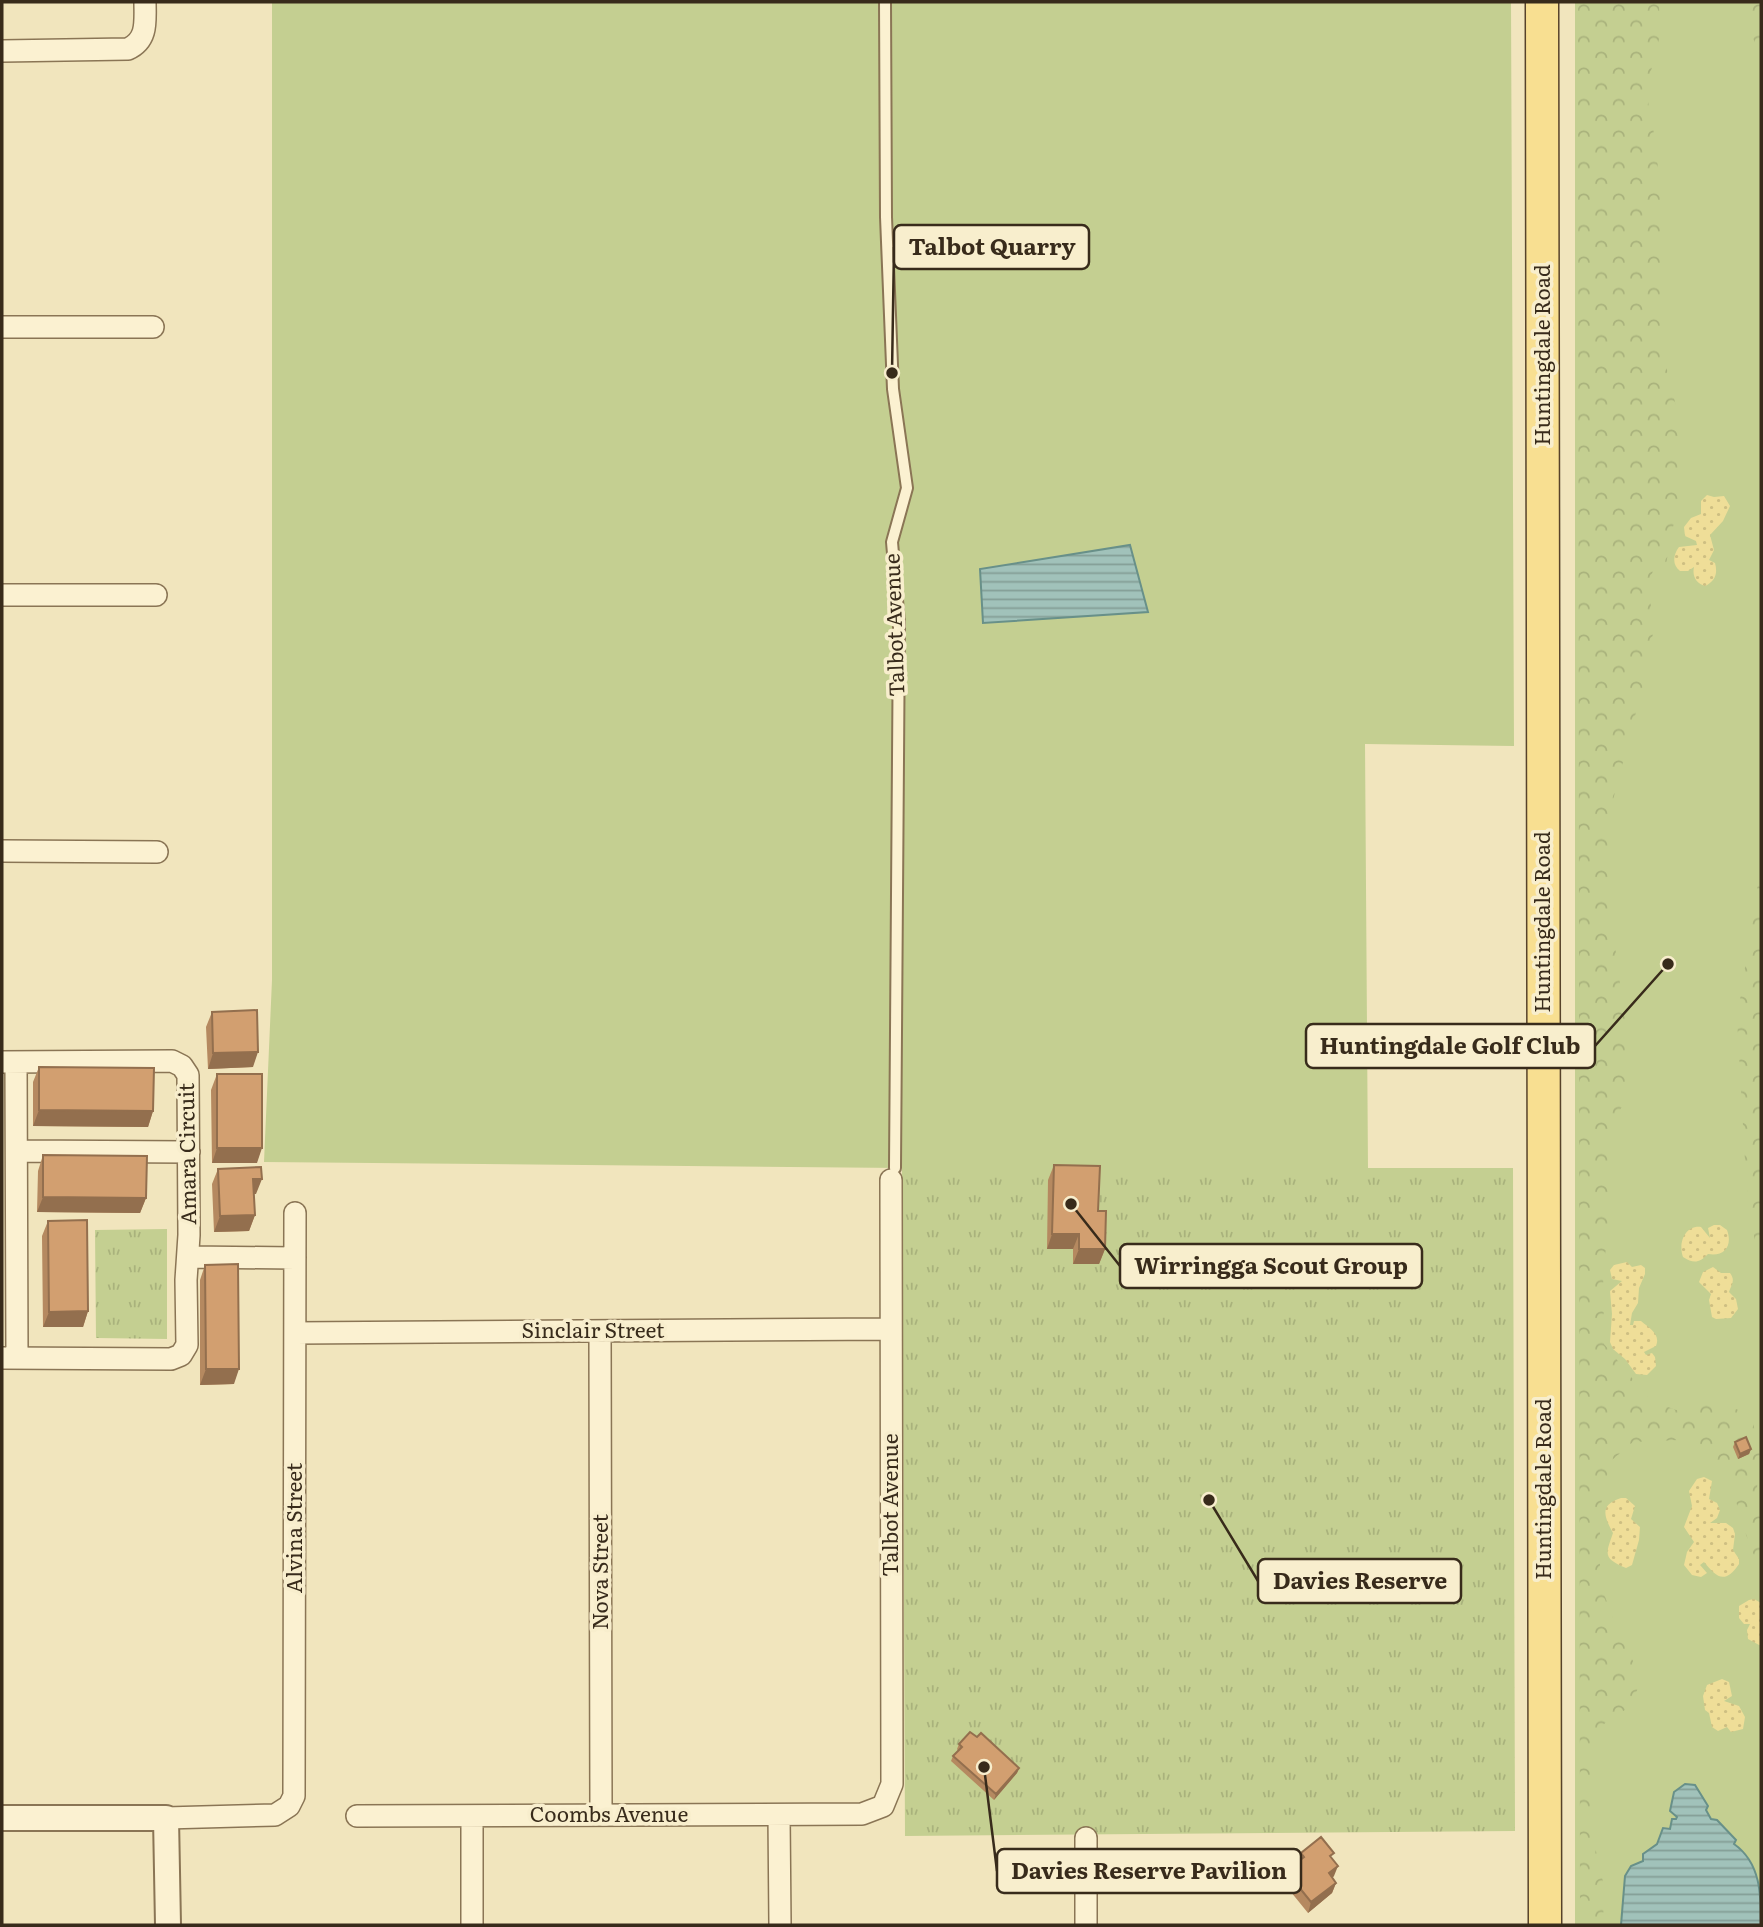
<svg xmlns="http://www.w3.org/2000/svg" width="1763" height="1927" viewBox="0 0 1763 1927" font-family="Literata,serif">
<defs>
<pattern id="forest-crowns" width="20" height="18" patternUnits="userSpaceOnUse" patternTransform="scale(1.75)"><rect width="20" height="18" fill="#c4cf91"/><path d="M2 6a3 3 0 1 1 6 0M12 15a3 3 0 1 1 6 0" fill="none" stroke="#a9b27c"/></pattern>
<pattern id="sand-dots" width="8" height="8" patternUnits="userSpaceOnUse" patternTransform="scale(1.75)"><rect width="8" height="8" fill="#efde98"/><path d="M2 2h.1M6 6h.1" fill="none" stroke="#cebf82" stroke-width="1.8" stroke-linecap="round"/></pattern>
<pattern id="park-tufts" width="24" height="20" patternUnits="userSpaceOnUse" patternTransform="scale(1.75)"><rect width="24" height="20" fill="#c4cf91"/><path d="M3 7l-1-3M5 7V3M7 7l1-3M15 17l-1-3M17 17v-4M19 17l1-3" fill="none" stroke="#a9b27c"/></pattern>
<pattern id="water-rules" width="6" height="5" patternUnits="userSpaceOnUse" patternTransform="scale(1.75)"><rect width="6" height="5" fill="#a1c2ba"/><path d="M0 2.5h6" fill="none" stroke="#849e96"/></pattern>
</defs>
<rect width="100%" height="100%" fill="#f1e5bd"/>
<path fill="#c4cf91" d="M272 2H1511L1514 746 1365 744 1368 1169 902 1168 264 1162 272 980Z
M1575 2H1761V1925H1575Z"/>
<path fill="url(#forest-crowns)" d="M1578 2H1659L1660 35 1646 91 1655 139 1665 237 1662 350 1675 402 1682 480 1666 564 1653 571 1648 584 1654 628 1644 682 1608 819 1611 916 1626 1028 1631 1091 1613 1122 1608 1171 1609 1231 1603 1266 1604 1344 1650 1400 1676 1410 1719 1401 1751 1416 1760 1449 1757 1489 1761 1497V1574L1739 1516 1732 1478 1707 1449 1679 1440 1633 1442 1612 1460 1605 1482 1600 1511V1583L1615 1624 1633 1661 1638 1688 1630 1707 1608 1720 1590 1739 1594 1799 1590 1825 1604 1886 1603 1925H1580Z
M1744 2H1761V58L1753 38Z
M1761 864V1259L1756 1250 1746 1179 1737 1019Z"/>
<path fill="url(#sand-dots)" d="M1707 495 1714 497 1724 496 1730 506 1723 521 1710 535 1714 550 1709 560 1715 563C1718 574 1715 581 1705 586 1696 583 1692 576 1694 567L1688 571H1680C1672 565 1673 555 1679 547L1697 545 1696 541 1685 536 1684 527 1691 518 1701 514V501Z
M1714 1225H1720L1727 1230C1733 1246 1724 1257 1708 1254 1699 1263 1694 1264 1683 1257 1678 1243 1685 1225 1701 1227L1710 1238 1708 1228Z
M1627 1262 1632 1267 1641 1265 1645 1268V1274L1639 1288 1638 1303 1632 1313 1630 1325H1633L1634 1321H1641C1649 1328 1661 1334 1656 1346L1644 1352 1646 1355 1652 1353 1655 1357 1656 1366 1647 1375 1636 1374 1625 1359 1613 1349 1610 1342 1612 1314 1610 1291 1622 1281 1612 1279 1610 1270 1614 1265Z
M1713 1267 1721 1273H1730C1736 1281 1731 1285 1729 1292L1736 1299 1738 1309 1731 1318 1716 1319 1712 1317 1709 1300 1711 1294 1699 1282 1703 1272Z
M1704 1477 1712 1481 1709 1499 1717 1503 1720 1510 1717 1518 1710 1523H1726L1733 1528 1735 1534 1733 1550 1739 1559V1564C1724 1586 1716 1576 1704 1562L1700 1565 1707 1573 1701 1577 1692 1575 1684 1565 1687 1552 1694 1542 1684 1527 1692 1506 1689 1491 1697 1479Z
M1621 1498H1626L1635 1506 1631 1519 1640 1527 1639 1540 1632 1565 1626 1568C1602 1558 1606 1554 1613 1533 1605 1518 1598 1505 1621 1498Z
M1754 1599 1761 1603V1646L1748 1639 1747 1630 1750 1624H1744L1739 1618V1606L1749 1600Z
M1722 1679 1729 1682 1732 1696 1724 1701 1739 1706 1745 1717 1743 1729 1731 1732 1727 1727 1718 1731 1712 1727 1709 1713 1705 1710 1703 1696 1707 1685Z"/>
<path fill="url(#park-tufts)" d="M902 1168H1513L1515 1831 905 1836Z
M167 1229V1339L96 1338 95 1230Z"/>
<path fill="url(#water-rules)" stroke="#689089" stroke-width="2" d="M1130 545 1148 612 983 623 980 569Z
M1685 1784 1695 1785 1708 1806 1706 1810 1711 1819 1717 1820 1736 1840 1734 1844C1761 1863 1761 1895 1761 1925H1621L1625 1876 1631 1866 1643 1861V1854L1657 1844 1663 1828 1670 1829 1672 1819H1676L1677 1817 1670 1811 1674 1792Z"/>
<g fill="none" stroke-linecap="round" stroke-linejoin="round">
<g stroke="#8a7555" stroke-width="14">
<path id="service" d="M885 2 886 217 893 389 907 488 892 542 899 623 895 1168"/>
</g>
<g stroke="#8a7555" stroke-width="24">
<path id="minor" d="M2 51 128 49C148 40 145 21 145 2
M2 327H153
M2 595H156
M2 851 157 852
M2 1062 172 1061 182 1066 188 1075 189 1235 186 1280 187 1345 181 1355 171 1359 2 1358
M16 1062 17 1358
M17 1151 189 1152
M188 1257 295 1258
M600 1331 601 1814
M295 1333 891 1329
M779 1815 780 1925
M357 1816 862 1814 883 1806 892 1784 891 1180
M472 1816V1925
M166 1818 275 1815 289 1806 294 1796 295 1213
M1086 1838V1925"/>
</g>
<g stroke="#8a7555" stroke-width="28">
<path id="tertiary" d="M2 1818H166L168 1925"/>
</g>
<g stroke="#57422a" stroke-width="35">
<path id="primary" d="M1542 2 1545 1925"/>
</g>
<use href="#service" stroke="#fbf1d1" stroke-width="10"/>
<use href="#minor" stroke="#fbf1d1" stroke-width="21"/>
<use href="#tertiary" stroke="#fbf1d1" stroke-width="24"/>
<use href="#primary" stroke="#f8df91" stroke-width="32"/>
</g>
<path fill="#b58960" d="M212 1012 253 1067 208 1069 206 1027Z
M39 1067 153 1111 148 1127 33 1126V1082Z
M217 1074 257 1163H212L211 1090Z
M43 1155 146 1198 140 1213 37 1212 38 1171Z
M1054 1165 1098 1211 1105 1249 1099 1264H1073V1249H1047L1048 1180Z
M218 1169 256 1194H254L255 1215 249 1231 214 1232 212 1184Z
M48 1221 88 1311 83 1327H43L42 1236Z
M205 1265 234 1384 200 1385V1280Z
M1735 1442 1751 1449 1749 1454 1738 1459 1733 1447Z
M977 1737 1019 1768 1017 1773 994 1800 951 1761 953 1756 958 1751 957 1749 959 1744Z
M1301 1853 1332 1858 1334 1876 1332 1878 1336 1883 1332 1893 1308 1913 1282 1881 1286 1871 1297 1862Z"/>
<path fill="#936f4e" d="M258 1052 253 1067 208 1069 213 1053Z
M39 1110 153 1111 148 1127 33 1126Z
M217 1148H262L257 1163H212Z
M253 1179H262L256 1194H248Z
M43 1197 146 1198 140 1213 37 1212Z
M255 1215 249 1231 214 1232 220 1216Z
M1052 1234H1079L1073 1249H1047Z
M1079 1249H1105L1099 1264H1073Z
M88 1311 83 1327H43L49 1312Z
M206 1369H239L234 1384 200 1385Z
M1751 1449 1749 1454 1738 1459 1740 1454Z
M1019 1768 1017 1773 994 1800 996 1794Z
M1338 1866 1334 1876 1325 1884 1329 1873Z
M1336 1883 1332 1893 1308 1913 1311 1902Z"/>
<path fill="#d29f70" stroke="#936f4e" stroke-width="2" d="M257 1010 258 1052 213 1053 212 1012Z
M39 1067 154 1068 153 1111 39 1110Z
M217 1074H262V1148H217Z
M43 1155 147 1156 146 1198 43 1197Z
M1054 1165 1100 1166 1098 1211H1106L1105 1249H1079V1234H1052Z
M261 1167 262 1179H253L255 1215 220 1216 218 1169Z
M87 1220 88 1311 49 1312 48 1221Z
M238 1264 239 1369H206L205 1265Z
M1746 1437 1751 1449 1740 1454 1735 1442Z
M970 1732 977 1737 981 1733 1019 1768 996 1794 953 1756 962 1747 959 1744Z
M1321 1837 1334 1853 1330 1856 1338 1866 1329 1873 1336 1883 1311 1902 1286 1871 1304 1857 1301 1853Z"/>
<g text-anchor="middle" stroke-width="7" stroke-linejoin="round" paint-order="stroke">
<g font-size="21" fill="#382b1b" stroke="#f8eecd">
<text transform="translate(1543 355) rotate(-90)" y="7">Huntingdale Road</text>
<text transform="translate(895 625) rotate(-92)" y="7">Talbot Avenue</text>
<text transform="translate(1543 922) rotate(-90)" y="7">Huntingdale Road</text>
<text transform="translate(188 1154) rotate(-91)" y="7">Amara Circuit</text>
<text x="593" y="1338">Sinclair Street</text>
<text transform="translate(1544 1489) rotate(-90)" y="7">Huntingdale Road</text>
<text transform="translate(891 1505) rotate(-90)" y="7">Talbot Avenue</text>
<text transform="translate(295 1528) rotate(-90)" y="7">Alvina Street</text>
<text transform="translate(601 1572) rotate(-90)" y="7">Nova Street</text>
<text x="609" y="1822">Coombs Avenue</text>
</g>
</g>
<path fill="none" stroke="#382b1b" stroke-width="2.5" d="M892 373L894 247M1668 964L1595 1046M1071 1204L1120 1266M1209 1500L1258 1581M984 1767L997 1871"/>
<g fill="#382b1b" stroke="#f8eecd" stroke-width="2.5">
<circle cx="892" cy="373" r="7"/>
<circle cx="1668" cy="964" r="7"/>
<circle cx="1071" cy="1204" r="7"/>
<circle cx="1209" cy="1500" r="7"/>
<circle cx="984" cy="1767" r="7"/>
</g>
<g fill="#f8eecd" stroke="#382b1b" stroke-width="2.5">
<rect x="894" y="225" width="195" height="44" rx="7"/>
<rect x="1306" y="1024" width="289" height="44" rx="7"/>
<rect x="1120" y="1244" width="302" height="44" rx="7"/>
<rect x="1258" y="1559" width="203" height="44" rx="7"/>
<rect x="997" y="1849" width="304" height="44" rx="7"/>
</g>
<g font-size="23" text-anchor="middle" font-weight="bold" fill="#382b1b">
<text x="992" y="255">Talbot Quarry</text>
<text x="1450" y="1054">Huntingdale Golf Club</text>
<text x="1271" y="1274">Wirringga Scout Group</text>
<text x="1360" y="1589">Davies Reserve</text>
<text x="1149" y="1879">Davies Reserve Pavilion</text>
</g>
<rect width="1763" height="1927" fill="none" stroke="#382b1b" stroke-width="7"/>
</svg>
